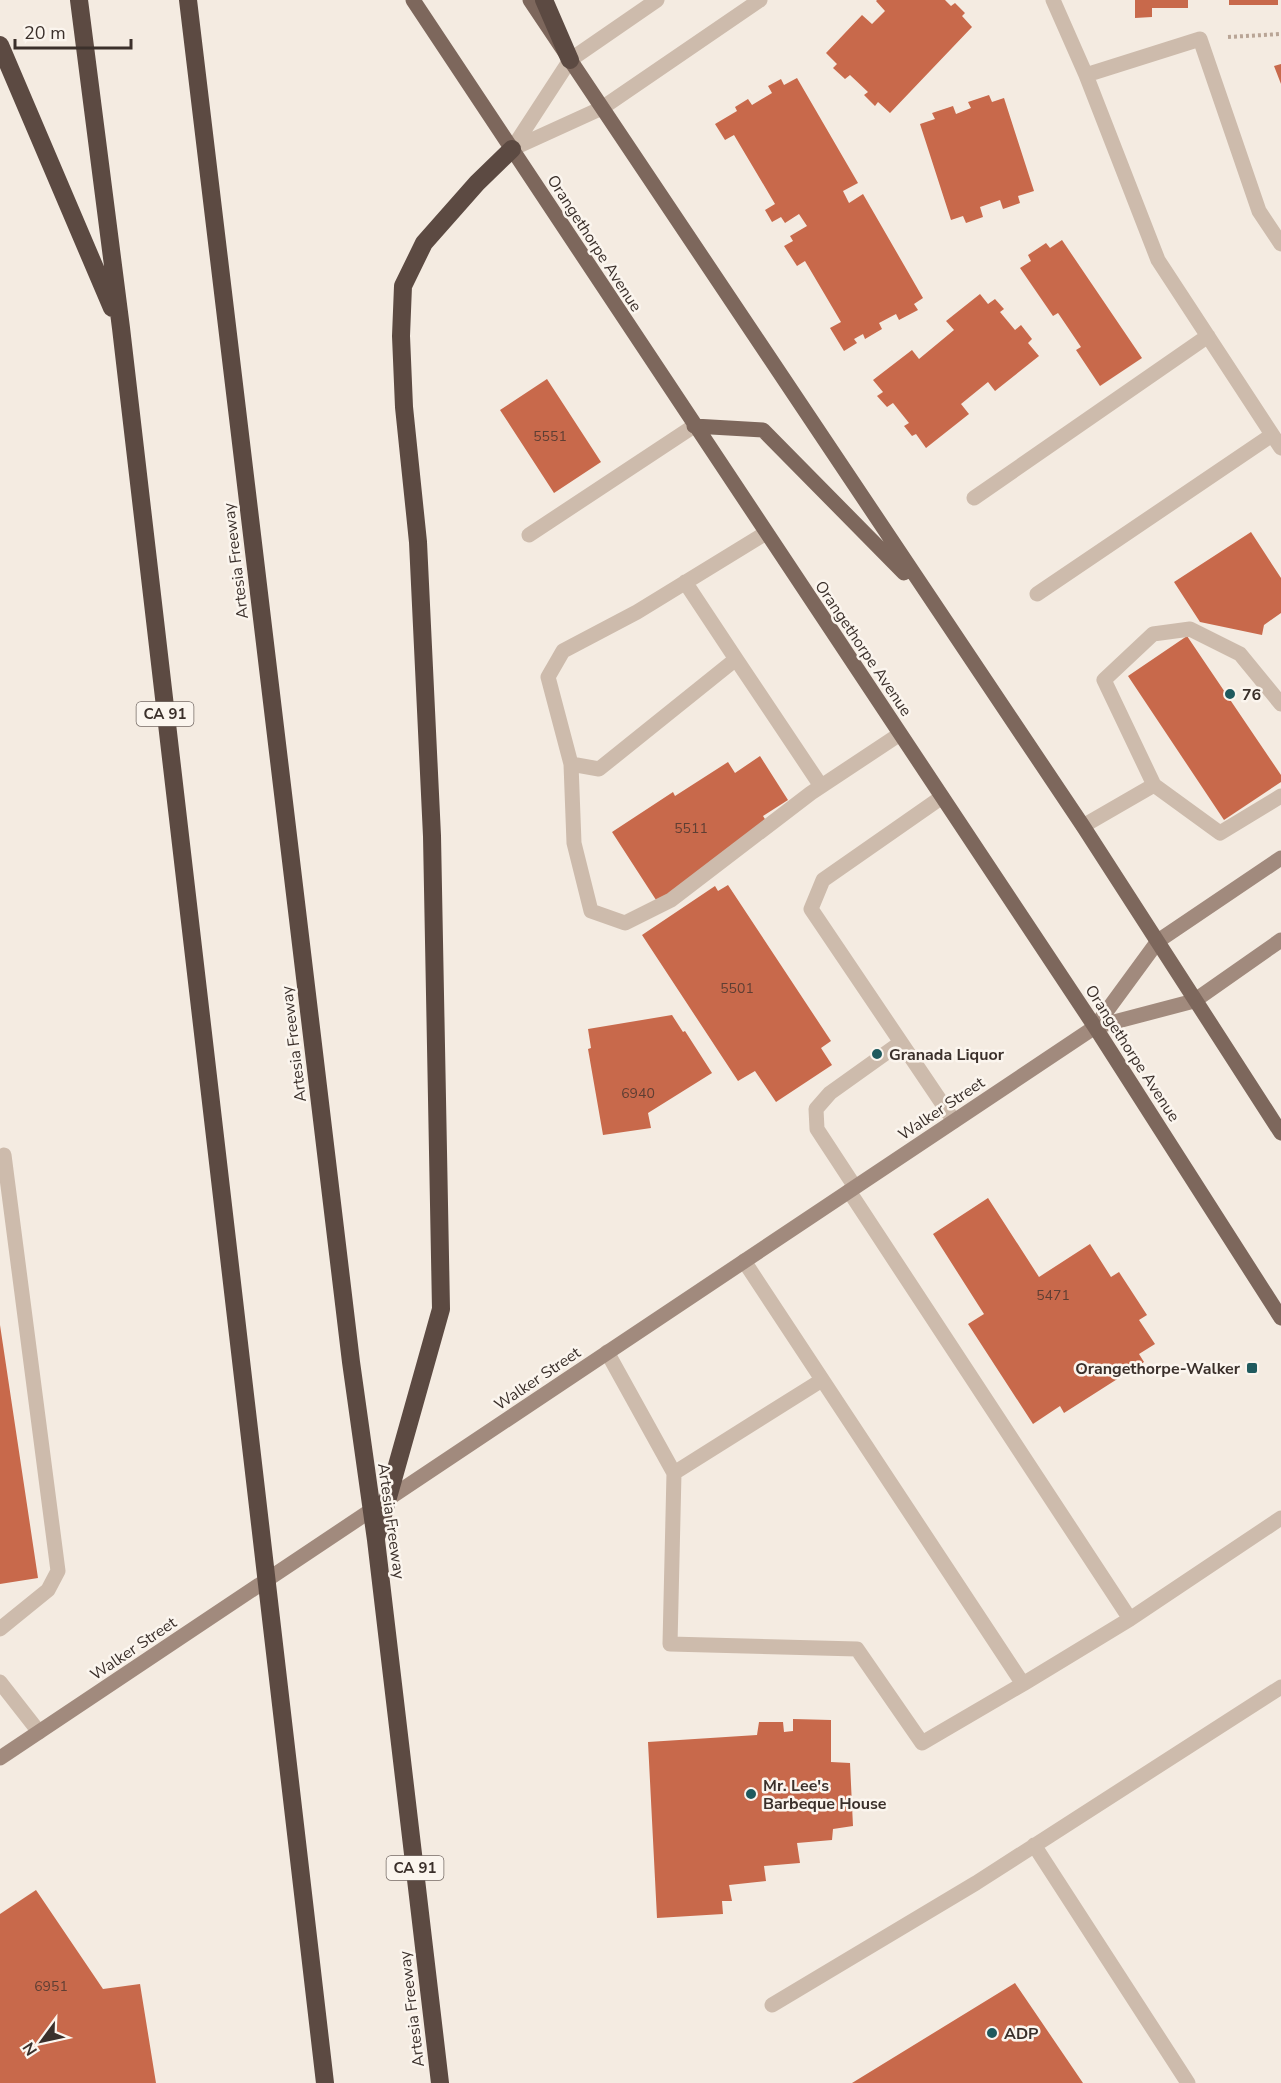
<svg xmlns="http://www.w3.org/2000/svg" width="1281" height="2083" viewBox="0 0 1281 2083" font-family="'Nunito Sans',sans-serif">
<rect width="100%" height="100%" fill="#f4ebe1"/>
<path fill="#c8694b" d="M877 0H945L951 6 955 3 965 13 962 16 972 27 890 113 878 102 875 106 864 95 868 92 850 75 845 79 833 68 837 64 826 53 862 15 872 24 885 11 876 1Z
M1135 0H1188V8H1152V17L1135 18Z
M1229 0H1278V5H1229Z
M1281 64V84L1274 66Z
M797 78 858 183 843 191 849 203 863 194 923 298 914 304 918 310 899 320 896 314 879 323 882 329 865 339 863 334 854 339 857 343 844 351 830 328 841 322 805 261 797 266 784 246 793 241 790 236 807 226 799 214 785 223 781 217 772 222 765 210 775 204 734 135 725 140 715 124 737 111 735 107 748 99 752 105 772 93 768 86 781 79 784 85Z
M989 95 992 102 1004 98 1034 191 1018 196 1020 203 1003 209 1000 200 980 207 983 217 966 223 963 216 951 220 920 124 935 119 932 113 953 106 956 114 971 108 968 102Z
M1062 240 1142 358 1100 386 1076 350 1081 347 1058 313 1053 316 1020 268 1031 261 1028 255 1046 243 1050 248Z
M980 294 988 304 995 299 1004 309 1000 312 1015 330 1021 325 1032 339 1028 343 1039 356 995 391 988 382 961 404 969 414 926 448 916 434 912 436 904 426 909 423 893 403 887 407 877 396 883 392 873 380 912 350 919 359 954 330 946 321Z
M547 379 601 462 554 493 500 410Z
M1251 532 1281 578V613L1264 625 1262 635 1200 622 1174 582Z
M1187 636 1281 775V782L1224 820 1128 676Z
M760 756 788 800 763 816 768 824 658 903 612 832 673 792 675 796 728 762 735 773Z
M728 885 831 1041 821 1048 832 1065 776 1102 755 1071 738 1081 642 935 715 886 718 891Z
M672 1015 683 1032 685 1031 712 1073 648 1113 651 1128 603 1135 588 1049 591 1048 588 1029Z
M988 1198 1039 1277 1090 1244 1111 1277 1119 1272 1147 1315 1139 1320 1155 1344 1139 1354 1144 1362 1064 1413 1060 1406 1033 1424 968 1324 984 1314 933 1234Z
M0 1325 38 1578 0 1584Z
M793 1719 831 1720V1762L850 1763 853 1826 833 1829 832 1840 797 1843 800 1863 764 1866 766 1881 729 1885 732 1901H722L723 1914 657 1918 648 1742 757 1735 759 1722H783L784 1732 793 1731Z
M36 1890 103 1989 140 1984 156 2083H0V1914Z
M1015 1983 1083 2083H852Z"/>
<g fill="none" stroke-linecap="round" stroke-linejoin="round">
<path stroke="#b9a596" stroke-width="4" stroke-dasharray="3 3" stroke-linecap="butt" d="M1228 37 1281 34"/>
<path stroke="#cdbbac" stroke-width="15" d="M529 535 694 426
M685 582 736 659 599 769 571 764 548 677 563 651 637 612 766 533
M736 659 821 786
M571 764 574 843 591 911 625 923 671 900 811 793 900 734
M1154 785 1104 680 1153 634 1190 629 1240 654 1281 704
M942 797 823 880 811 909 954 1121
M1083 826 1154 785 1220 833 1281 796
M855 1187 817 1129 816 1109 830 1093 900 1043
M849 1191 1130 1619
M607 1352 674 1473 670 1644 857 1649 922 1743 1023 1684 744 1261
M674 1473 822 1380
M0 1629 48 1590 58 1571 4 1155
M0 1682 39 1732
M1023 1684 1130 1619 1281 1518
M1034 1845 1188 2083
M772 2005 976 1883 1281 1687"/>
<path stroke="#cdbbac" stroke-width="15" d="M1053 0 1086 75 1158 260 1281 448
M1086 75 1200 39 1259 211 1281 244
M512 149 602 108 760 0
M512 149 570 60 657 0
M974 498 1208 336
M1037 594 1272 435"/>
<path stroke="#a18a7d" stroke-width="15" d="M1095 1027 1158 941 1281 858
M0 1758 1095 1027 1194 1001 1281 940"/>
<path stroke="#7d675c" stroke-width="15" d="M413 0 1095 1027 1281 1318
M530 0 1083 826 1281 1133
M694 426 763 430 904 573"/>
<path stroke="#5c4a42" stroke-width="18" d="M79 0 121 328 325 2083
M188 0 351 1362 376 1540 440 2083
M544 0 570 60
M0 45 112 308
M378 1533 441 1309 432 836 418 542 404 407 401 336 403 286 424 243 477 183 512 149"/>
</g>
<g fill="#1f5a5e" stroke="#fbf5ee" stroke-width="2">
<circle cx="1230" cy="694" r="6"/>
<circle cx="877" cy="1054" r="6"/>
<rect x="1246" y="1362" width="12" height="12" rx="3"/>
<circle cx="751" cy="1794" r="6"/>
<circle cx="992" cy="2033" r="6"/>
</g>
<g text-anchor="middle" stroke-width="5" stroke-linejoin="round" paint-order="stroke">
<g font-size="14" fill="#5e3e33">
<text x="550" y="441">5551</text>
<text x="691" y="833">5511</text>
<text x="737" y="993">5501</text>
<text x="638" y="1098">6940</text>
<text x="1053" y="1300">5471</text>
<text x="51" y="1991">6951</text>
</g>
<g fill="#fbf5ee" stroke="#756b66" stroke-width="1.5">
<rect x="136.5" y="702" width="57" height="24" rx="4.5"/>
<rect x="386.5" y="1856" width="57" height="24" rx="4.5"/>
</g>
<g font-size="15" font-weight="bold" fill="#3b302b">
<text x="165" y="719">CA 91</text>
<text x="415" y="1873">CA 91</text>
</g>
<g font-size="16" fill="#3b302b" stroke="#fbf5ee">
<text transform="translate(595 243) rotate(57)" y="6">Orangethorpe Avenue</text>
<text transform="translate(235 561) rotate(-97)" y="6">Artesia Freeway</text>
<text transform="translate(864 648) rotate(56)" y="6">Orangethorpe Avenue</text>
<text transform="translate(293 1044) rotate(-97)" y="6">Artesia Freeway</text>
<text transform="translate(1133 1053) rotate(57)" y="6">Orangethorpe Avenue</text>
<text transform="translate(941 1108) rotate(-34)" y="6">Walker Street</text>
<text transform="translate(537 1378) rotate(-34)" y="6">Walker Street</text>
<text transform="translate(392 1521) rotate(82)" y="6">Artesia Freeway</text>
<text transform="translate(133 1648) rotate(-34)" y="6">Walker Street</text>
<text transform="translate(411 2009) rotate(-97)" y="6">Artesia Freeway</text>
</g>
<g font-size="16" font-weight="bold" fill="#3b302b" stroke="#fbf5ee" text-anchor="start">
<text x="1242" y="700">76</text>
<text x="889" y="1060">Granada Liquor</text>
<text x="1240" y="1374" text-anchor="end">Orangethorpe-Walker</text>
<text x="763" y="1791">Mr. Lee's<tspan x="763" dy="18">Barbeque House</tspan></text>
<text x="1004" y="2039">ADP</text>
</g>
</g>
<g transform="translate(42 2041) rotate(237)" stroke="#fbf5ee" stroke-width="4.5" paint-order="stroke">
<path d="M0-4.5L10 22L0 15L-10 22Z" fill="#3b302b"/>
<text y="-9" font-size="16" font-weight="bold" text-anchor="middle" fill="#3b302b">N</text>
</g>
<path d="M15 39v9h116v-9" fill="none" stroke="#3b302b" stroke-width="3"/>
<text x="24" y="39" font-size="18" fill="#3b302b" stroke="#fbf5ee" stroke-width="4.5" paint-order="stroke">20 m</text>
</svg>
